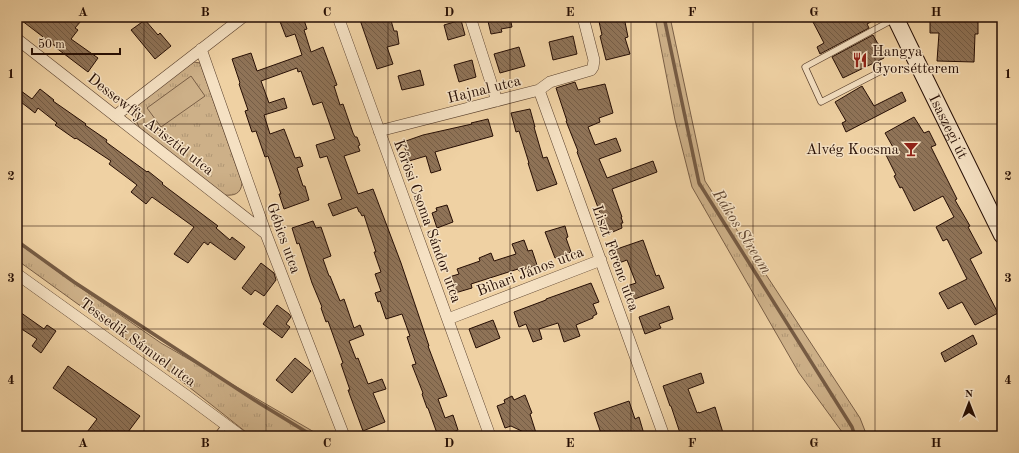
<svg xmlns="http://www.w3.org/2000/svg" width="1019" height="453" viewBox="0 0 1019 453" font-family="'Old Standard TT',serif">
<defs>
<pattern id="grass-tufts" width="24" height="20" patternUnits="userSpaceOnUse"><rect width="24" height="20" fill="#cdb088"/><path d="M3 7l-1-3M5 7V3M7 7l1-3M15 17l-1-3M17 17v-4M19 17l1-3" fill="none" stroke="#b09674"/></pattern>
<pattern id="building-back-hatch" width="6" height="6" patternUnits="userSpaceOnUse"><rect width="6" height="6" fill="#8f7357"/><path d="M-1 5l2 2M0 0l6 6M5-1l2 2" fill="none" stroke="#755d46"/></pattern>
</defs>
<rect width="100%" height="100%" fill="#efd1a3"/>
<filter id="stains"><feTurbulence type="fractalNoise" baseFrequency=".005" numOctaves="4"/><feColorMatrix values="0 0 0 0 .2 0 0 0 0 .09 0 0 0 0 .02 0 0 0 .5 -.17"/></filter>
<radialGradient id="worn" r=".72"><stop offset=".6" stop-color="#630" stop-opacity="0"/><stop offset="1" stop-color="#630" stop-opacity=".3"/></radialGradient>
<path fill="url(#grass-tufts)" stroke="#7a5f46" d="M655 17H670L705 181 761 267 860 418 867 436H845L799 373 692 187 675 120Z
M194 62 200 63 242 183C241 194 234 196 224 195L141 129C134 122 134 109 140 101 144 96 151 93 155 89 168 80 181 71 194 62Z
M17 242 68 279 161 343 321 436H251L151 357 17 260Z"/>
<path fill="#cdb088" stroke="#7a5f46" d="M191 76 205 96 161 127 147 108Z"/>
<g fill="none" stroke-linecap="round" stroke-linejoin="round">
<path stroke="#765b43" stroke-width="3.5" d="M664 17 699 183 852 427 855 436
M17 241 74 282 259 403 313 436"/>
</g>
<path fill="url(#building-back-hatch)" stroke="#260e04" d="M17 17H75L81 21 75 28 78 30 71 39 98 58 88 72 55 47V46Z
M286 17H303L307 29 304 30 311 52 323 47 337 85 334 86 340 105 343 104 353 133 355 137H357L360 145 358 146 360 151 344 156 358 194 373 189 401 263 429 346H428L447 396 438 399 445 418 453 415 458 430 443 436H438L428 408H427L422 394 423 393 412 365 416 364 407 337 410 336 402 314 386 319 380 301 378 302 375 293 381 291 375 274 381 272 374 252H376L364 215 362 216 360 212H359L357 207 333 216 328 204 342 199 327 156 320 158 316 145 335 139 322 102 313 105 301 71 298 72 297 68 261 81 269 103 284 98 287 108 264 115 270 134 284 129 295 158 300 157 303 166 297 168 303 186H305L309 200 284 209 279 194H281L268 156 265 157 256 131 252 132 245 111 248 110 239 84 240 83 232 59 251 53 257 71 302 55 295 34 286 37 279 19Z
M359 17H390L394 31H397L399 44 387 47 393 64 377 69Z
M487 17H510L512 27 501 29 502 32 491 34Z
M598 17H624L628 37 625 38 630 54 606 60 600 36 602 35Z
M823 17H880L867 24 869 28 820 54 817 47 824 43 813 22Z
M930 17 978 18V34H975L974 62 937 61 939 33H930Z
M145 20 158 35 160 33 171 46 155 59 131 30Z
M461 20 465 35 448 40 444 25Z
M873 35 878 44H879L885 55 883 56 884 58 843 78 832 57Z
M573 36 577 54 553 60 549 42Z
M519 47 525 66 500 73 494 54Z
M472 60 476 77 459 82 454 65Z
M420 70 424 85 402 90 398 76Z
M575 82 578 90 605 84 613 113 599 118 600 122 588 127 595 145 616 138 621 151 599 159 607 178 653 161 657 172 612 189 622 217H621L623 223H621L622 228 608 234 577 152 578 151 566 121H567L556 88Z
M862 86 874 106 902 92 906 101 846 132 842 123 846 121 835 102Z
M17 88 32 99 40 89 54 100 53 101 86 124 85 125 107 140 106 142 147 172 148 171 163 183 162 184 218 226 216 228 230 240 232 237 245 247 235 260 210 242 208 245 204 242 188 263 174 254 194 227 152 197 146 204 131 192 137 185 109 164 111 161 76 138 75 139 55 125 57 123 38 108 35 113 17 99Z
M530 109 535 127H534L543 158 547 157 557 184 537 191 528 163H529L519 131 516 132 511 113Z
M914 117 924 133 929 131 936 145 931 147 957 199 955 200 970 226 968 227 982 253 970 259 998 313 975 325 962 302 948 309 939 293 967 279 947 239 943 241 936 227 954 217 943 196 914 211 902 187 900 188 894 176 896 175 885 153 894 149 885 133Z
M488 119 493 136 435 152 441 170 431 173 426 156 409 161 403 142 423 135 472 124 471 123Z
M447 205 453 222 437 228 432 213 437 211 436 208Z
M313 221 316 228 321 227 331 256 323 259 329 276H330L340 301 344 299 354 328 360 325 364 335 349 341 356 359 358 358 368 384 382 379 386 389 373 393 385 422 363 431 348 390H350L341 364 343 363 328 321 326 322 321 308 322 307 312 283 299 243 297 244 292 228Z
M565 226 568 237 566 238 571 252 555 258 545 232Z
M524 240 528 251 532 250 537 265 519 271 518 269 471 284 472 288 455 293 449 277 459 274 457 269 480 261 479 258 491 253 494 261 516 254 512 244Z
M643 240 656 276 659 275 664 288 632 300 627 286 636 283 627 260 619 263 614 250Z
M261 263 274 273 276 280 264 296 255 290 251 295 242 288Z
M591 283 599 302 593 304 597 314 593 316V318L576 325 580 336 564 342 558 323 539 329 542 339 533 342 526 324 519 327 514 312 546 300V299Z
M277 305 289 314 291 317 286 324 290 327 282 338 263 324Z
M669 306 673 319 659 324 661 328 645 334 639 317Z
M17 310 44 329 47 325 56 331 41 353 32 346 37 339 17 326Z
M493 320 500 338 476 348 469 329Z
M973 335 977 344 945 362 941 353Z
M295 358 311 371 292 393 276 380Z
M68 366 140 416 125 436H84L97 419 53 388Z
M701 373 704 383 688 389 697 413 699 412V413L715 407 724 436H681L671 406H670L663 386Z
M525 395 532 413 530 414 537 436H532L511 426 505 428 497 406 505 403 504 400 512 396 514 400Z
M629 401 635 419 639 417 644 434 638 436H602L594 413Z"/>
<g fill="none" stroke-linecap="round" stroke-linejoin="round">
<g stroke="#583f2c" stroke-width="7">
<path id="lane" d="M885 69 821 102 805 67 894 19
M217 436 225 425"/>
</g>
<g stroke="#583f2c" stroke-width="12">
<path id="street" d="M338 17C388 157 440 296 490 436
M470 17 497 101
M17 39 265 233
M201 49 266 234 344 436
M539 90 664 436
M115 116 243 17
M379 131 539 90 550 82 591 70 593 67 594 60 583 17
M17 274 187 396 241 436
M448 319 601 260"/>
</g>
<g stroke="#260e04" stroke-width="18">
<g id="secondary">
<path id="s1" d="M895 17 909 46 1002 235"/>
</g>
</g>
<use href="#lane" stroke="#f5e1c3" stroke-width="5.5"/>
<use href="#street" stroke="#f5e1c3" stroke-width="11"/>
<use href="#secondary" stroke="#f5e1c3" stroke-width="16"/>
</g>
<path fill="none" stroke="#260e04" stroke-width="1" stroke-opacity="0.55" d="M144 17V436M266 17V436M388 17V436M510 17V436M631 17V436M753 17V436M875 17V436M17 124H1002M17 226H1002M17 329H1002"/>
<defs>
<g id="restaurant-bare" transform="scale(1.2)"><path d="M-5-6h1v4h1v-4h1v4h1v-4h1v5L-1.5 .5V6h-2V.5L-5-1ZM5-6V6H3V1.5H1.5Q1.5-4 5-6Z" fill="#8f2418" stroke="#f5e1c3" stroke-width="2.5" paint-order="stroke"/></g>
<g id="bar-bare" transform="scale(1.2)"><path d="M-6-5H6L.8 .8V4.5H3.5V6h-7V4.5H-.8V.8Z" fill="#8f2418" stroke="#f5e1c3" stroke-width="2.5" paint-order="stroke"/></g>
</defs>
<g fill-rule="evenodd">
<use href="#restaurant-bare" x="860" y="60"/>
<use href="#bar-bare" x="911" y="149"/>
</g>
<g text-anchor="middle" stroke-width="3" stroke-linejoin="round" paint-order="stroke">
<g font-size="15" fill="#260e04" stroke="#f5e1c3" text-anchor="start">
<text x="872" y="56">Hangya<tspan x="872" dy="17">Gyorsétterem</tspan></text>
<text x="899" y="154" text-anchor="end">Alvég Kocsma</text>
</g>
<g font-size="15" fill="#260e04" stroke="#f5e1c3">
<text transform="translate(484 89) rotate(-14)" y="5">Hajnal utca</text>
<text transform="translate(151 124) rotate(38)" y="5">Dessewffy Arisztid utca</text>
<text dy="5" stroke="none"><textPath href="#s1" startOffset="122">Isaszegi út</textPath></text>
<text transform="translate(428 221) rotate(70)" y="5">Kőrösi Csoma Sándor utca</text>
<text transform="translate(284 238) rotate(70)" y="5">Gébics utca</text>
<text transform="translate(616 258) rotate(70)" y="5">Liszt Ferenc utca</text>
<text transform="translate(530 271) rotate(-21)" y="5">Bihari János utca</text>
<text transform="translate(138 342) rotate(36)" y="5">Tessedik Sámuel utca</text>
</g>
<g font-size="16" font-style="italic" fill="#624833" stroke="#f5e1c3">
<text transform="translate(743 231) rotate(58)" y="6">Rákos Stream</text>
</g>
</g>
<rect width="1019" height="453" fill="none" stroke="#efd1a3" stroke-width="44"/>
<g transform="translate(969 403)" stroke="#f5e1c3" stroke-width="3" paint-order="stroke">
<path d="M0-3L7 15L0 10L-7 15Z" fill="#260e04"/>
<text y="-6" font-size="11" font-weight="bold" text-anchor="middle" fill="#260e04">N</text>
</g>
<path d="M32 48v6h88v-6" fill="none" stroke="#260e04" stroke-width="2"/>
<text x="38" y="48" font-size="12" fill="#260e04" stroke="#f5e1c3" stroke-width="3" paint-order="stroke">50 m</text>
<rect x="22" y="22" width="975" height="409" fill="none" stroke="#260e04" stroke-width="1.5"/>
<g font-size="13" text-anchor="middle" font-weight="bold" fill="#260e04">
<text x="83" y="16">A</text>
<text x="205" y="16">B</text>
<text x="327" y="16">C</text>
<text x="449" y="16">D</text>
<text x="570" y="16">E</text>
<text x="692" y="16">F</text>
<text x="814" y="16">G</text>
<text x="936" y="16">H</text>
<text x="11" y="78">1</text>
<text x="1008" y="78">1</text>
<text x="11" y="180">2</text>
<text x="1008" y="180">2</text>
<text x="11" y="282">3</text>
<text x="1008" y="282">3</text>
<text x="11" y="384">4</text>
<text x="1008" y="384">4</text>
<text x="83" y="447">A</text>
<text x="205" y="447">B</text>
<text x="327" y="447">C</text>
<text x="449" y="447">D</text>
<text x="570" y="447">E</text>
<text x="692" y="447">F</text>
<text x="814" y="447">G</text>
<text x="936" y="447">H</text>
</g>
<rect width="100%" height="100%" filter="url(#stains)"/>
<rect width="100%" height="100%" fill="url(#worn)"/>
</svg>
